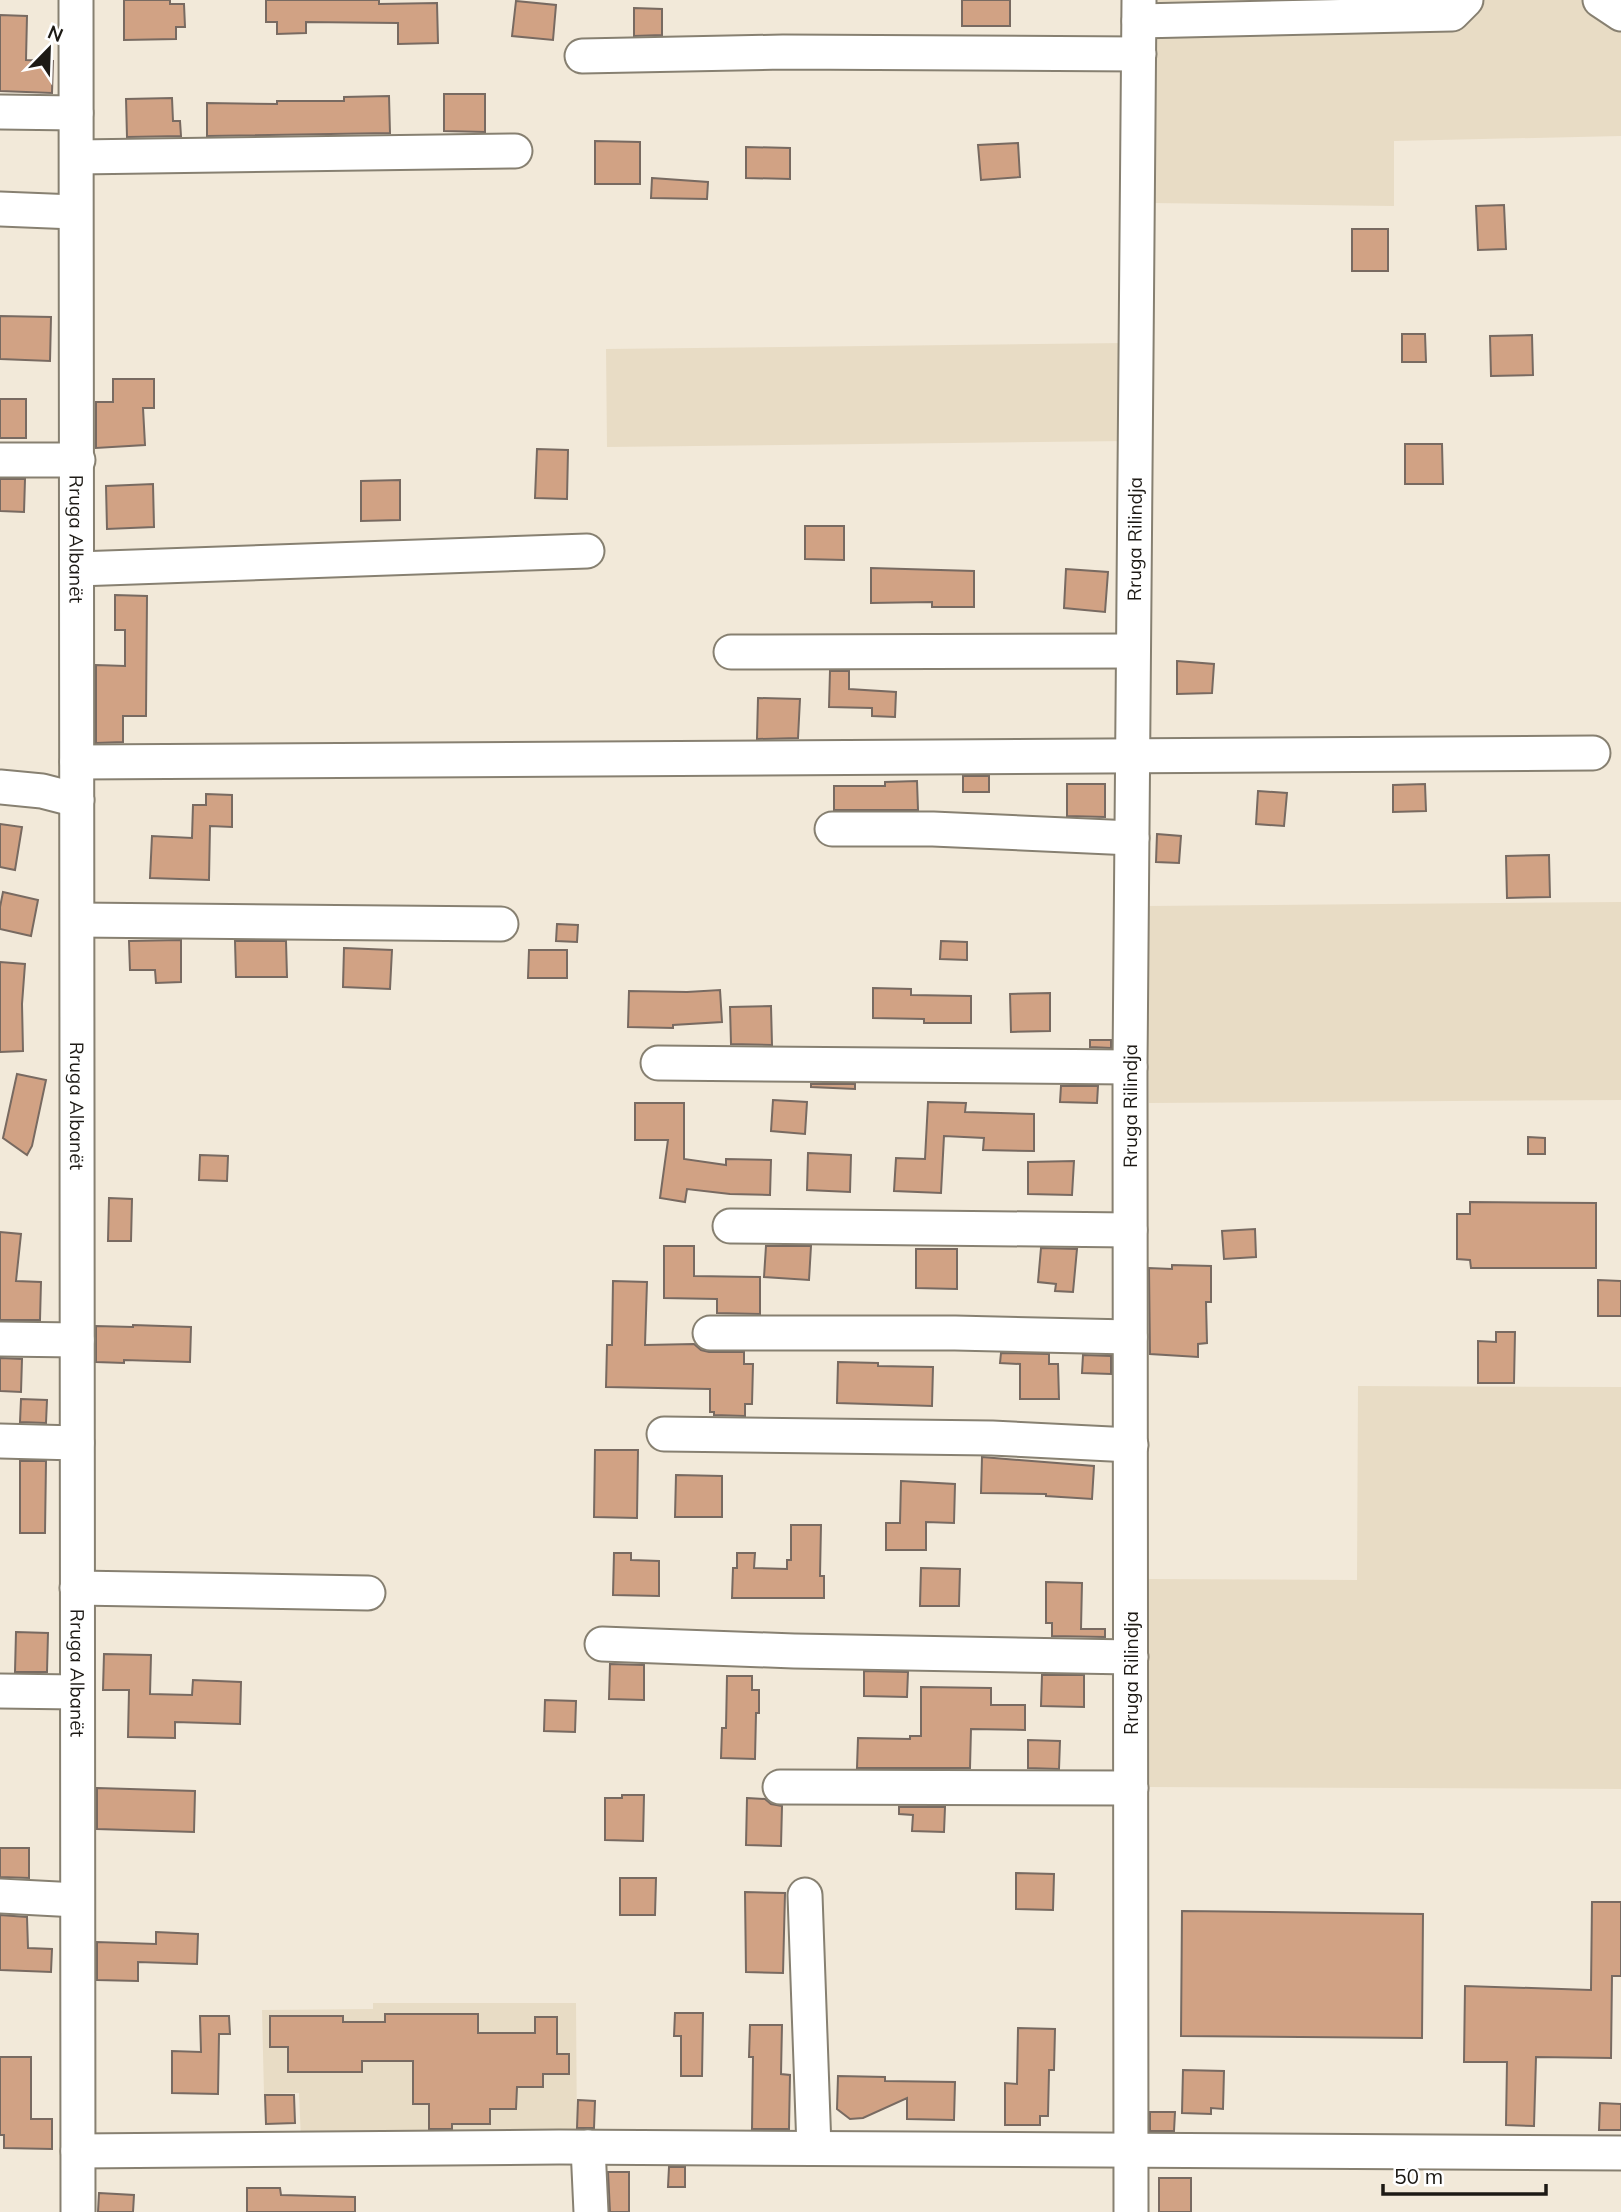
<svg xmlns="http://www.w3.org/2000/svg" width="1621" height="2212" viewBox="0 0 1621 2212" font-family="Mulish,sans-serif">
<rect width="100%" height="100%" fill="#f2e9d9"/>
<path fill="#e8dcc5" d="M1149 0H1621V136L1394 141V206L1151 203Z
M1126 343 1128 441 607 447 606 349Z
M1621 902V1100L1149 1103 1147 906Z
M1358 1386 1621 1387V1789L1148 1787V1579L1357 1580Z
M373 2003H576L577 2139 301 2140 299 2093 264 2094 262 2010 373 2009Z"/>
<path fill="#d1a284" stroke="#786a61" stroke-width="2" d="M124 0H170V4H184L185 27H176V39L124 40Z
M266 0H379V4L437 3 438 43 398 44V23L306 22V33L277 34V22H266Z
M962 0H1010V26H962Z
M516 1 556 5 553 40 512 36Z
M634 8 662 9V35L634 36Z
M0 15 27 16 26 60 53 61 52 93 0 91Z
M444 94H485V132L444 131Z
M389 96 390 133 207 136V103L277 104V101H344V97Z
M172 98 173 121H180L181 136 127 137 126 99Z
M595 141 640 142V184H595Z
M1018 143 1020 177 981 180 978 145Z
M746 147 790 148V179L746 178Z
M652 178 708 182 707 199 651 198Z
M1504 205 1506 249 1478 250 1476 206Z
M1352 229H1388V271H1352Z
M0 316 51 317 50 361 0 359Z
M1402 334H1425L1426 362H1402Z
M1532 335 1533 375 1491 376 1490 336Z
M113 379H154V408H143L145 445 96 448V402H113Z
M0 399H26V438H0Z
M1405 444H1442L1443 484H1405Z
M537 449 568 450 567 499 535 498Z
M0 479H25L24 512 0 511Z
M400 480V520L361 521V481Z
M153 484 154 527 107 529 106 486Z
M805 526H844V560L805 559Z
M871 568 974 571V607H932V602L871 603Z
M1066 569 1108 572 1105 612 1064 608Z
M115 595 147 596 146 716H123V742L96 743V665L125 666V630H115Z
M1177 661 1214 664 1212 693 1177 694Z
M830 671H849V689L896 692 895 717 872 716V708L829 707Z
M758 698 800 699 798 738 757 739Z
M963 776H989V792H963Z
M917 781 918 810H834V786H885V782Z
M1067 784H1105V817L1067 816Z
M1425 784 1426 811 1393 812V785Z
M1258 791 1287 793 1284 826 1256 824Z
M206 794 232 795V827L210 826 209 880 150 878 152 836 192 838 193 805H206Z
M0 824 22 827 15 870 0 867Z
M1157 834 1181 836 1179 863 1156 862Z
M1549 855 1550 897 1507 898 1506 856Z
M3 892 38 900 31 936 0 929V907Z
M557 924 578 925 577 942 556 941Z
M181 940V982L156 983 155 970H130L129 941Z
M235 941H286L287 977H236Z
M941 941 967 942V960L940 959Z
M344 948 392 950 390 989 343 987Z
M529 950H567V978H528Z
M0 962 25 964 22 1004 23 1051 0 1052Z
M873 988 911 989V995L971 996V1023H924V1019L873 1018Z
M720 990 722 1022 673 1025V1028L628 1027 629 991 687 992Z
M1050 993V1031L1011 1032 1010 994Z
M771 1006 772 1045 731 1044 730 1007Z
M1090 1040H1111V1048L1090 1047Z
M17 1074 46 1080 32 1146 27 1155 3 1138Z
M811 1084H855V1089L811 1087Z
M1061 1086H1098L1097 1103 1060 1102Z
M773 1100 807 1102 805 1134 771 1131Z
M928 1102 966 1103 965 1112 1034 1114V1151L983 1150 984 1138 944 1136 941 1193 894 1191 896 1158 925 1159Z
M635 1103H684V1159L726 1165V1159L771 1160 770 1195 730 1194 687 1189 685 1202 660 1198 668 1140H635Z
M1528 1137 1545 1138V1154H1528Z
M808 1153 851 1155 850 1192 807 1190Z
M200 1155 228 1156 227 1181 199 1180Z
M1074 1161 1072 1195 1028 1194V1162Z
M109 1198 132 1199 131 1241H108Z
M1470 1202 1596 1203V1268H1471L1470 1260 1457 1259V1214H1470Z
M1255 1229 1256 1257 1224 1259 1222 1231Z
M0 1232 21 1234 16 1281 41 1282 40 1320H0Z
M664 1246H694V1276L760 1277V1314L717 1313V1299L664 1298Z
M766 1246H811L809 1280 764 1277Z
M1041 1248 1077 1249 1073 1292 1055 1291 1056 1284 1038 1282Z
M916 1249H957V1289L916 1288Z
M1172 1265 1211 1266V1302H1206L1207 1343 1198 1344V1357L1150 1354 1149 1268 1172 1269Z
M1598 1280 1621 1281V1316H1598Z
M613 1281 647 1282 645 1345 694 1344 701 1350 709 1352H744V1364H753L752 1404H745V1416L714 1415V1412H710V1389L606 1387 607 1345H612Z
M133 1325 191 1327 190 1362 124 1360V1363L96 1362V1326L133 1327Z
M1496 1332H1515L1514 1383H1478V1341L1496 1342Z
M1001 1353 1049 1354V1364H1058L1059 1399H1020V1364L1000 1363Z
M1083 1355 1111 1356V1374L1082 1373Z
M0 1358 22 1359 21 1392 0 1391Z
M838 1362 878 1363V1366L933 1367 932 1406 837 1403Z
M21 1399 47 1400 46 1423 20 1422Z
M595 1450H638L637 1518 594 1517Z
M982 1457 1094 1466 1092 1499 1046 1496V1494L981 1493Z
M20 1461H46L45 1533H20Z
M676 1475 722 1476V1517H675Z
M901 1481 955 1484 954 1523 926 1522V1550H886V1523H900Z
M791 1525H821L820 1576H824V1598H732L733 1568H737V1553H755L754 1568 787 1569V1560H791Z
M614 1553H631V1560L659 1561V1596L613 1595Z
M921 1568 960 1569 959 1606H920Z
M1046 1582 1082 1583 1081 1629H1105V1637L1052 1636V1623H1046Z
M16 1632 48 1633 47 1672H15Z
M104 1654 151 1655 150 1694 192 1695 193 1680 241 1682 240 1724 175 1722V1738L128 1737 129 1690H103Z
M610 1664 644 1665V1700L609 1699Z
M864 1671 908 1672 907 1697 864 1696Z
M1042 1675H1084V1707L1041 1706Z
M727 1676H752V1690H759V1713H756L755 1759 721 1758 722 1728H726Z
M921 1687 991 1688V1705H1025V1730L971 1729 970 1768H857L858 1738 910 1739V1736H921Z
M545 1700 576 1701 575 1732 544 1731Z
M1028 1740 1060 1741 1059 1769 1028 1768Z
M97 1788 195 1791 194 1832 97 1829Z
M622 1795H644L643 1841 605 1840V1798H622Z
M747 1798 765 1799 771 1804 782 1806 781 1846 746 1845Z
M899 1807H945L944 1832 912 1831 913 1815 899 1814Z
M0 1848H29V1878L0 1877Z
M1016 1873 1054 1874 1053 1910 1016 1909Z
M620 1878H656L655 1915H620Z
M745 1892 785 1893 783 1973 746 1972Z
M1592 1902H1621V1976H1612L1611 2058 1536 2057 1534 2126 1506 2125 1507 2062H1464L1465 1986 1591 1990Z
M1182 1911 1423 1914 1422 2038 1181 2036Z
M0 1915 27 1917 28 1948 52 1949 51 1972 0 1970Z
M156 1932 198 1934 197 1964 138 1962V1981L97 1980V1942L156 1944Z
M675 2013H703L702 2076H681V2036H674Z
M385 2014H478V2033H535V2017H557V2054H569V2074H543V2087H517L516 2109H490V2124H452V2129H429V2104H413V2061H362V2072H288V2047H270V2016H343V2022H385Z
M200 2016H229L230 2034H219L218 2094 172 2093V2051L201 2052Z
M750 2025H782L781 2074 790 2075 789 2129H752L753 2057H749Z
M1018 2028 1055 2029 1054 2070H1049L1048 2116H1040V2125H1005V2083L1017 2084Z
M0 2057H31V2119H52V2149L4 2148V2135H0Z
M1183 2070 1224 2071 1223 2109 1211 2108V2114L1182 2113Z
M838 2076 885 2077V2081L955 2082 954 2120 907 2119V2098L863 2118 850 2119 837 2109Z
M265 2095H294L295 2123 266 2124Z
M578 2100 595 2101 594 2128H577Z
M1600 2103 1621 2104V2130H1599Z
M1150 2112H1175L1174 2131H1150Z
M669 2167H685V2187H668Z
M608 2172H629V2212H610Z
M1159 2178H1191V2212H1159Z
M247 2188H280L281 2195 355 2197V2212H247Z
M99 2193 134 2195 133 2212H98Z"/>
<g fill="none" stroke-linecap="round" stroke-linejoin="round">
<g stroke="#878071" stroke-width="37">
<g id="minor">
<path id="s1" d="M76 0 78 2212"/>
<path d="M1600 0 1621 14"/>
<path d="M1139 21 1452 14 1466 0"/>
<path d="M582 56 783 52 1139 54"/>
<path d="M0 112 76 113"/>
<path d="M77 157 515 151"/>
<path d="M0 209 75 212"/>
<path d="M0 460H78"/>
<path d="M77 569 587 551"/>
<path d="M731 652 1132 651"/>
<path d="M77 762 1593 753"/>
<path d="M0 787 42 791 77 800"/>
<path d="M832 829H933L1132 838"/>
<path d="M78 920 501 924"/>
<path d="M658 1063 1130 1067"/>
<path d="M730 1226 1130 1230"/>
<path d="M710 1333H955L1130 1337"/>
<path d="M0 1339 77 1340"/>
<path d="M664 1434 992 1438 1131 1445"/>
<path d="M0 1441 77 1443"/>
<path d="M77 1588 368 1593"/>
<path d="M602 1644 794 1651 1131 1657"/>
<path d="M0 1691 77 1692"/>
<path d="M780 1787 1131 1788"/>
<path d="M805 1895 814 2148"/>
<path d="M0 1896 77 1900"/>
<path d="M588 2147 591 2212"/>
<path d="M78 2151 559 2147 1621 2153"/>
<path id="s2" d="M1131 2212 1130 1067 1139 0"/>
</g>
</g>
<use href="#minor" stroke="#fff" stroke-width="33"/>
</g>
<g text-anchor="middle" stroke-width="6" stroke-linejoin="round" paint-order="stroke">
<g font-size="19" fill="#1d1a15" stroke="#fff">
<text dy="7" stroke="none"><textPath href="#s1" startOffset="539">Rruga Albanët</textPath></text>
<text dy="7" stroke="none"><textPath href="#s2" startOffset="1673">Rruga Rilindja</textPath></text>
<text dy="7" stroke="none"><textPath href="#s1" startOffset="1106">Rruga Albanët</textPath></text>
<text dy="7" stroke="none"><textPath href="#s2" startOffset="1106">Rruga Rilindja</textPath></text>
<text dy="7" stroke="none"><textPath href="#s1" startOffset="1673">Rruga Albanët</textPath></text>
<text transform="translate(1131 1673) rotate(-90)" y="7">Rruga Rilindja</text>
</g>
</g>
<g transform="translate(49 49) rotate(23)" stroke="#ffffff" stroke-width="5" paint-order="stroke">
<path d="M0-5L12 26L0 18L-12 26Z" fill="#1d1a15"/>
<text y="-10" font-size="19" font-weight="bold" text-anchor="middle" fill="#1d1a15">N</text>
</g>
<path d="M1383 2184v10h163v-10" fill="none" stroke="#1d1a15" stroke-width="3.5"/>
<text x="1394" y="2184" font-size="21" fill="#1d1a15" stroke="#ffffff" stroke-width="5" paint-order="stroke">50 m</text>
</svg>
